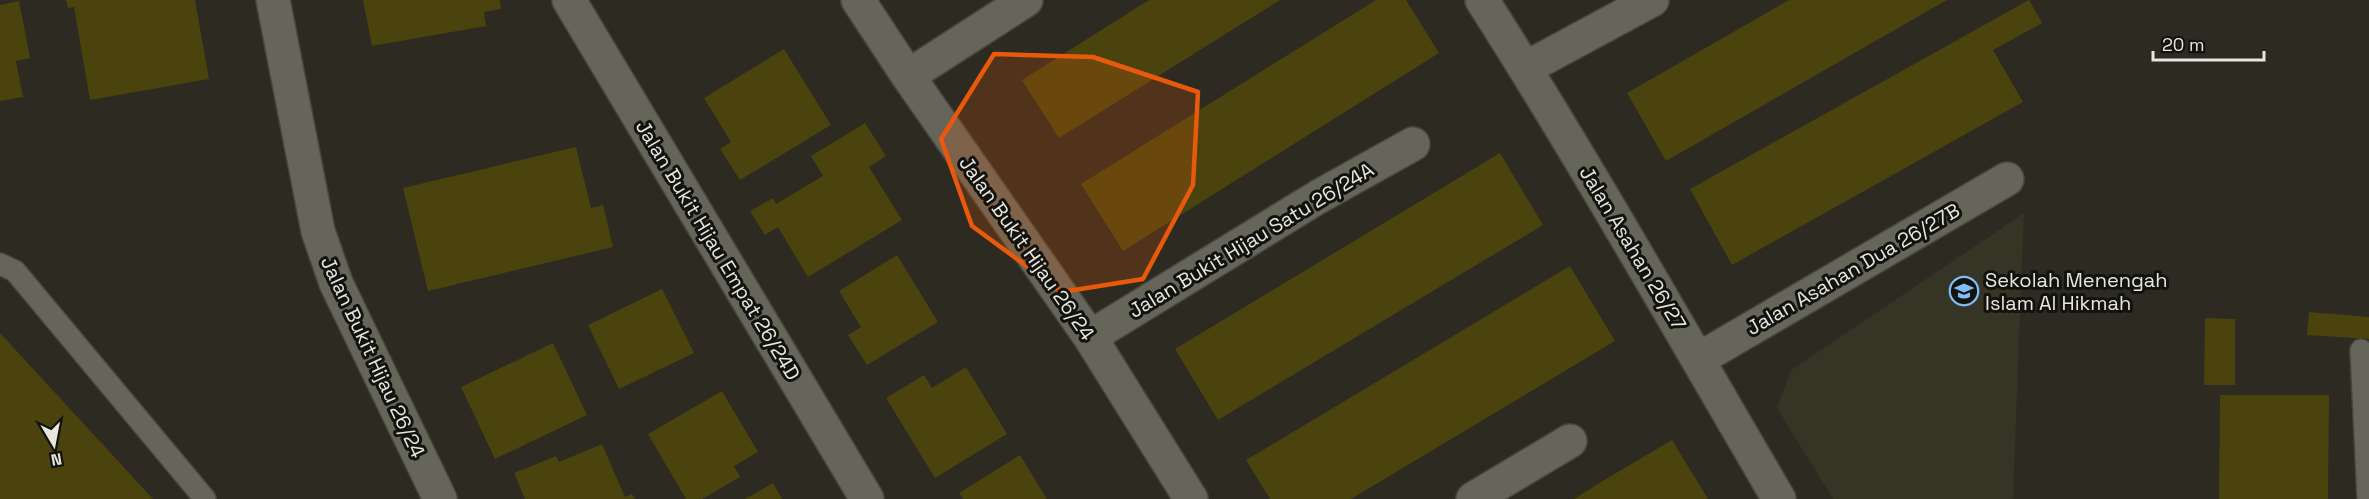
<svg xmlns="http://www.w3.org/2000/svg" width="2369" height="499" viewBox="0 0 2369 499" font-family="'Space Grotesk',sans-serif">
<rect width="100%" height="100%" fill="#2c2a21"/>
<path fill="#363424" d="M2024 213 2013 499H1833L1777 408 1791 370Z"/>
<path fill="#4b430d" d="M66 0H195L209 79 90 100 74 7 68 8Z
M363 0H500L501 9 484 12 486 26 372 46Z
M1149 0H1280L1059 138 1022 80Z
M1376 0H1406L1439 53 1123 251 1081 184Z
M1789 0H1947L1666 161 1627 93Z
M2029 0 2042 23 1993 50 2023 102 1732 265 1690 189Z
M19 1 30 58 16 61 23 97 0 101V5Z
M784 49 831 125 740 180 720 149 731 142 704 98Z
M865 123 886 156 869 167 902 220 808 277 778 227 765 235 750 211 773 198 776 204 823 176 811 156Z
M576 147 591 208 603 205 613 247 428 291 403 188Z
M1500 153 1543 225 1218 420 1175 349Z
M897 255 938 322 867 365 848 335 861 327 839 291Z
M1570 266 1615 341 1351 499H1270L1246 460Z
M662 289 694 353 619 389 588 325Z
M2309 312 2369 317V339L2307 335Z
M2205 318 2235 319V385H2204Z
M0 333 153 499H0Z
M553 343 587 415 495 459 461 387Z
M966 367 1007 434 935 478 886 398 924 375 932 388Z
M722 391 758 452 734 466 740 477 702 499H686L648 434Z
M2220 395H2329L2328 499H2219Z
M1672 440 1708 499H1574L1601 482Z
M602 444 625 497 632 494 635 499H525L514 473 556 456 559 462Z
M1020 455 1047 499H963L959 493Z
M773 483 782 499H745Z"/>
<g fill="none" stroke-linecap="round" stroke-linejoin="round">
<g stroke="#47463d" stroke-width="24">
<path id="service" d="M0 264 15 271 205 499
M2361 350 2368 499"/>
</g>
<g stroke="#47463d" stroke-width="36">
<path id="minor" d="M273 0 318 231 336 283 440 499
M569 0 867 499
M858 0 908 76 1090 337 1191 499
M1482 0C1586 163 1681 332 1779 499
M1526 68 1652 0
M908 76 1026 0
M1090 337 1318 197 1413 144
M1699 359 2007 179
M1473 499 1570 441"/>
</g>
<use href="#service" stroke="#66655a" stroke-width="21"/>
<use href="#minor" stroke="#66655a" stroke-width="33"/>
</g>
<path fill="#e8590c" fill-opacity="0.2" stroke="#e8590c" stroke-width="4.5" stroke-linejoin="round" d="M994 54 1093 57 1198 92 1193 185 1143 279 1062 292 972 226 941 139Z"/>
<defs>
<g id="school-ring" transform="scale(1.5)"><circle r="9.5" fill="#13130e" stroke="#81bcfa" stroke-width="1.5"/><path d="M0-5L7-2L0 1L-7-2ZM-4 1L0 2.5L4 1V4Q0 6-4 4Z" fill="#81bcfa"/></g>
</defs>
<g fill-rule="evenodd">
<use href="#school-ring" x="1964" y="291"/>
</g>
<g text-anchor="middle" stroke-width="6" stroke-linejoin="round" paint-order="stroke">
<g font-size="20" fill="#e7e6e0" stroke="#13130e">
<text transform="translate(1251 240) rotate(-31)" y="7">Jalan Bukit Hijau Satu 26/24A</text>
<text transform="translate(1027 248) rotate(55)" y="7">Jalan Bukit Hijau 26/24</text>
<text transform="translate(1633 248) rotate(59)" y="7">Jalan Asahan 26/27</text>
<text transform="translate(718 250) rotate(59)" y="7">Jalan Bukit Hijau Empat 26/24D</text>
<text transform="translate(1853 269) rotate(-30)" y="7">Jalan Asahan Dua 26/27B</text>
<text transform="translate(373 357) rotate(65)" y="7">Jalan Bukit Hijau 26/24</text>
</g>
<g font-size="20" fill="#e7e6e0" stroke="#13130e" text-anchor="start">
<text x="1985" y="287">Sekolah Menengah<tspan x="1985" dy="23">Islam Al Hikmah</tspan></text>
</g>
</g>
<g transform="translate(54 445) rotate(170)" stroke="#13130e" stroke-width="4.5" paint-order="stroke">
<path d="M0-4.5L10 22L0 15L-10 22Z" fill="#e7e6e0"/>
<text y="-9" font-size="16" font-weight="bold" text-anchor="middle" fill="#e7e6e0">N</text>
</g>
<path d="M2153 51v9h111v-9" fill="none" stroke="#e7e6e0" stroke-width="3"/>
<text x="2162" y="51" font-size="18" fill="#e7e6e0" stroke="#13130e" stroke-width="4.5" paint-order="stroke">20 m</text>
</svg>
